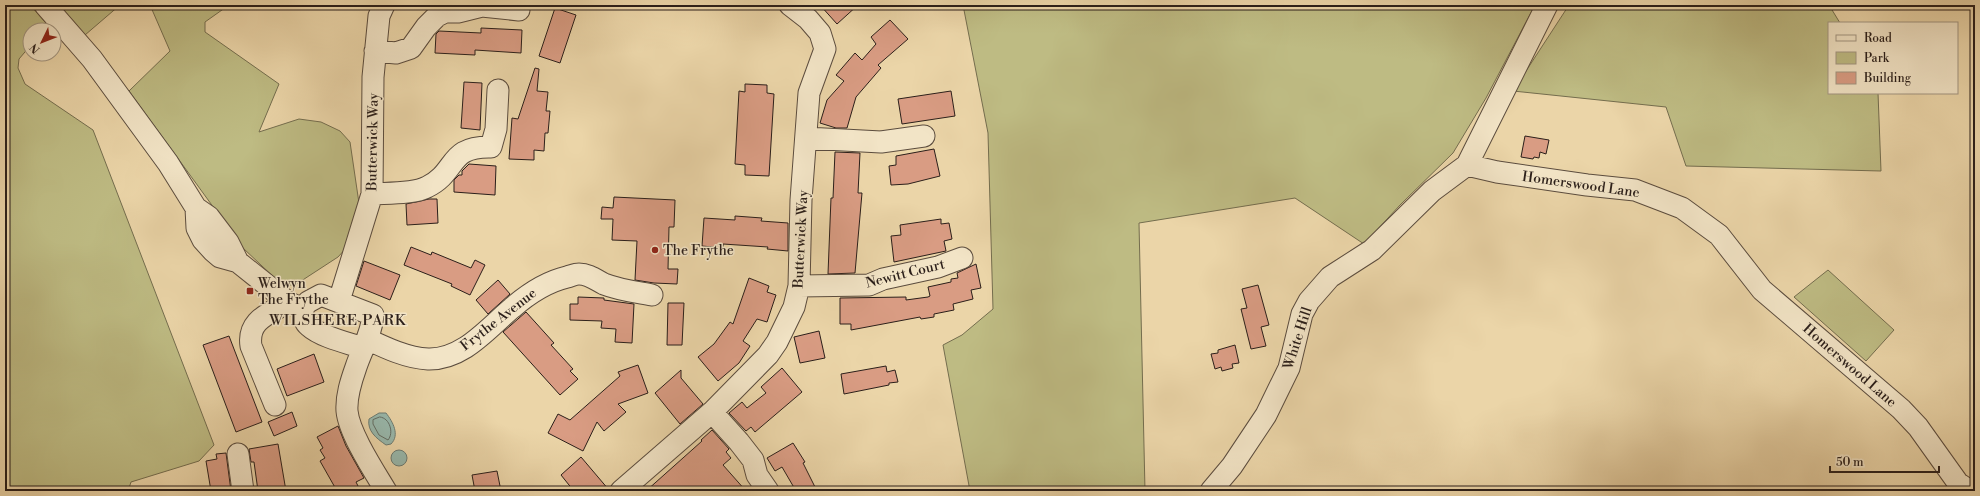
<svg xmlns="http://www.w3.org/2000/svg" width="1980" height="496" viewBox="0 0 1980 496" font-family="'Libre Bodoni',serif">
<rect width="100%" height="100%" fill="#ebd5a8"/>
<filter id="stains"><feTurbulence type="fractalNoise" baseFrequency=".005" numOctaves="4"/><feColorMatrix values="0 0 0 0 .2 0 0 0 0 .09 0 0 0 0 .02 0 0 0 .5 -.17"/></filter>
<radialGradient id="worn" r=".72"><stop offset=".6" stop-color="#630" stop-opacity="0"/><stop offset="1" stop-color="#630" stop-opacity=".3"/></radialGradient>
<path fill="#bebb83" stroke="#746d4e" d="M5 5H30L52 30H30V46L19 59 18 68 25 84 93 130 214 445 199 461 131 482 128 491H5Z
M59 5H120L85 35Z
M150 5H229L205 22V32L279 84 259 132 299 119 321 122 340 131 350 142 360 210 348 246 338 257 295 285H288L280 283 243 248 129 91 170 51Z
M963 5H1535L1486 98 1453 153 1400 205 1364 244 1295 198 1139 223 1145 491H970L943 345 962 335 993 309 988 133Z
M1569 5H1829L1840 23H1829V93H1878L1881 171 1686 166 1666 107 1513 91Z
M1828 270 1894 330 1866 361 1794 297Z"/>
<path fill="#98b8ac" stroke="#6c7b72" d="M379 413H386C393 422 400 435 391 444L386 445C376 438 367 431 369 419Z
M391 458a8 8 0 1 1 16 0a8 8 0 1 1-16 0Z"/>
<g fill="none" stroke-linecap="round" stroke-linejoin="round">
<path stroke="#626c63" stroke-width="1" d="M380 417C390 418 394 433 388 440L379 435 373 424V420Z"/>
</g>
<path fill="#d99c83" stroke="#2b1f1a" d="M820 5H858L837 24Z
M555 8 576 15 560 63 539 56Z
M890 20 908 39 878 65 881 68 856 97 847 128H836L820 123 827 100 844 81 836 75 855 53 862 60 876 44 871 37Z
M481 28 522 30 521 53 475 50V55L435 53 436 34 439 31 481 33Z
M535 68 539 69 537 91 548 92 546 111H550L548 133H545L544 151 534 150V160L509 159 512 118 518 119Z
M464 82 482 83 480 130 461 128Z
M745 84 767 85V93L774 94 769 176 745 175V165L735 164 739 91 745 92Z
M951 91 955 116 902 124 898 99Z
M1525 136 1549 140 1546 154 1540 152 1539 158 1534 157 1533 159 1521 157Z
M934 149 940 176 908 184 891 185 889 166 896 165V156Z
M835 152 860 153 858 193H862L855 273 828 274 831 198H833Z
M469 164 496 166 495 195 454 192V180L459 175H462V171Z
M614 197 675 200 674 227H669L668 269H678L677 284 654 283 635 280 637 241 612 240 613 219H601L602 207 613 208Z
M429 199H437L438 223 407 225 406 204Z
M735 216 762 218 761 221 788 223V251L767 249 768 247 723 244V248L702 246 704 218 735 220Z
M941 219V224L949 223 952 239 944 241 946 251 894 262 891 236 901 235 900 225Z
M411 247 431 255 432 252 471 268 475 260 485 265 470 295 451 286 452 284 404 265Z
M364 261 400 275 390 300 356 286Z
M976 264 981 288 971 290 973 299 953 304 954 310 934 314V317L921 319 920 317 851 330V324H840V298L906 297V300L928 297 930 296 928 287 951 282V279L958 278 957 273Z
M749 278 769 286 767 292 776 295 767 322 757 319 743 341 750 346 739 363 718 381 698 357 714 344 730 322 733 324Z
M498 280 510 294 488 314 476 300Z
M1258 285 1269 325 1261 327 1266 346 1251 349 1241 309 1247 308 1242 289Z
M578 297 604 298V300L634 304 632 343 615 342 616 329 601 328 602 321 570 320V304H578Z
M668 303H684L682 345H667Z
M526 312 554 343 551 345 573 369 570 371 578 379 560 395 503 332Z
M819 331 825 358 800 363 794 337Z
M229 336 262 422 236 432 203 345Z
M1235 345 1239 363 1232 364 1233 368 1222 371 1221 367 1215 369 1211 354 1218 353V350Z
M314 354 324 382 287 396 277 369Z
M638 365 648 393 618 404 626 412 604 431 597 422 583 451 548 433 558 414 570 420 620 376 618 372Z
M886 366 887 372 895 370 898 382 889 383V385L844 394 841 374Z
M782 368 802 392 755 432 751 427 746 431 729 413 742 402 747 408 766 393 761 387Z
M681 370V378L703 404 680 424 655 393Z
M292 412 297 426 274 436 268 422Z
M338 426 346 446 364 478 356 482 359 488 353 491H337L320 461 325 458 320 450 323 448 317 437Z
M712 430 729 449 726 452 731 458 723 465 746 491H646L702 441 701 440Z
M793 443 805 462 803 463 817 491H796L782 467 775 471 767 458Z
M278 444 286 491H258L254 462H251L249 449Z
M226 453 231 491H211L206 461 217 459 216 454Z
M581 457 609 490V491H575L569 485 561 475Z
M497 471 501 491H475L472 475Z"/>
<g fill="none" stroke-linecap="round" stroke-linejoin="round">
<g stroke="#5b4c3e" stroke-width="23">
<path id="minor" d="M45 5 92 59 168 163 196 208 209 217 228 242 238 262
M375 51 396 53 411 48 426 27 437 16 445 12H458L482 6 519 10
M806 138 881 142 924 136
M1467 165 1497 172 1587 185 1635 190 1682 208 1719 235 1762 290 1901 409 1918 427 1958 483 1970 491
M372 194C388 193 414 194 427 187 458 172 447 146 491 147L496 129 498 90
M196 208 197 228 203 240 213 251 220 257 238 262 288 302 302 309C303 316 304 322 309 326 321 337 348 343 363 348
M799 286 869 285 883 279 938 267 962 258
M339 301 372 194 373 77 379 16 384 5
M302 309 308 302 321 295 373 315C372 333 362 349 356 367 351 381 346 396 347 411 349 433 374 471 386 491
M367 339C386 348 407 358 428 359 463 360 488 328 512 308 528 294 546 282 567 277 571 276 575 274 579 274 589 274 596 280 604 284 619 290 636 292 652 295
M275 405 251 346C247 320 269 314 288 302
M712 412 739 442 753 460 757 475 768 491
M238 454 243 491
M621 491 712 412 768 355 777 342 794 307 799 286 801 200 809 93 825 49 820 33 808 19 790 5
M1211 491 1232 466 1266 415 1289 368 1302 314 1309 301 1330 277 1372 250 1432 191 1467 165 1547 5"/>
</g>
<use href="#minor" stroke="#f2e4c6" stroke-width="21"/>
</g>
<g fill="#8f2418" stroke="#f2e4c6" stroke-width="1.5">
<circle cx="655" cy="250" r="4"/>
<rect x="246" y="287" width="8" height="8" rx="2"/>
</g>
<g text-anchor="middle" stroke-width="3" stroke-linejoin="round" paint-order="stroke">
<g font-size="14" fill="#2b1f1a" stroke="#f2e4c6">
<text transform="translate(372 142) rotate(-89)" y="5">Butterwick Way</text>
<text transform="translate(1581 184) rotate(8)" y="5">Homerswood Lane</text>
<text transform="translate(800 239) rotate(-87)" y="5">Butterwick Way</text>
<text transform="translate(905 273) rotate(-14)" y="5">Newitt Court</text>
<text transform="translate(498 319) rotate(-38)" y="5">Frythe Avenue</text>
<text transform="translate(1297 338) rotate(-72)" y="5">White Hill</text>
<text transform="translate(1850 365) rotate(41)" y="5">Homerswood Lane</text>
</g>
<g font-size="14" fill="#2b1f1a" stroke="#f2e4c6" text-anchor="start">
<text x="663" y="255">The Frythe</text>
<text x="258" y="288">Welwyn<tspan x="258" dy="16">The Frythe</tspan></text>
</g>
<g font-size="15" letter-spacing="1" fill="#2b1f1a" stroke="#f2e4c6">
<text x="338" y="325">WILSHERE PARK</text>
</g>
</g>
<rect width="1980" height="496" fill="none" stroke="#ebd5a8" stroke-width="20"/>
<rect x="6" y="6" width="1968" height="484" fill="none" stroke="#2b1f1a" stroke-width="2"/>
<rect x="10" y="10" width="1960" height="476" fill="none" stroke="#2b1f1a"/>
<rect x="1828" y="22" width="130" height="72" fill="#f2e4c6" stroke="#a29581"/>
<rect x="1836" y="35" width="20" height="6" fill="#f2e4c6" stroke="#a29581"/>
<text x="1864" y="42" font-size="12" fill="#2b1f1a">Road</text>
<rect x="1836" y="52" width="20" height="12" fill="#bebb83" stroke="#a29581"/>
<text x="1864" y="62" font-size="12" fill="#2b1f1a">Park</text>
<rect x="1836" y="72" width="20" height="12" fill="#d99c83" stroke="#a29581"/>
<text x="1864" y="82" font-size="12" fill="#2b1f1a">Building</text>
<g transform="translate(42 42) rotate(227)"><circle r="19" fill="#f2e4c6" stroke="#a29581"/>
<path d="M0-3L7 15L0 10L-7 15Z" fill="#8f2418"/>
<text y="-6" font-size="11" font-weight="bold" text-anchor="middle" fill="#2b1f1a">N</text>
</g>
<path d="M1830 466v6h109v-6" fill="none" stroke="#2b1f1a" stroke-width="2"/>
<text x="1836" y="466" font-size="12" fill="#2b1f1a" stroke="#f2e4c6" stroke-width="3" paint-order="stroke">50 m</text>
<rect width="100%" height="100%" filter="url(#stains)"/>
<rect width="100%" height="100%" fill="url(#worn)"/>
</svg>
